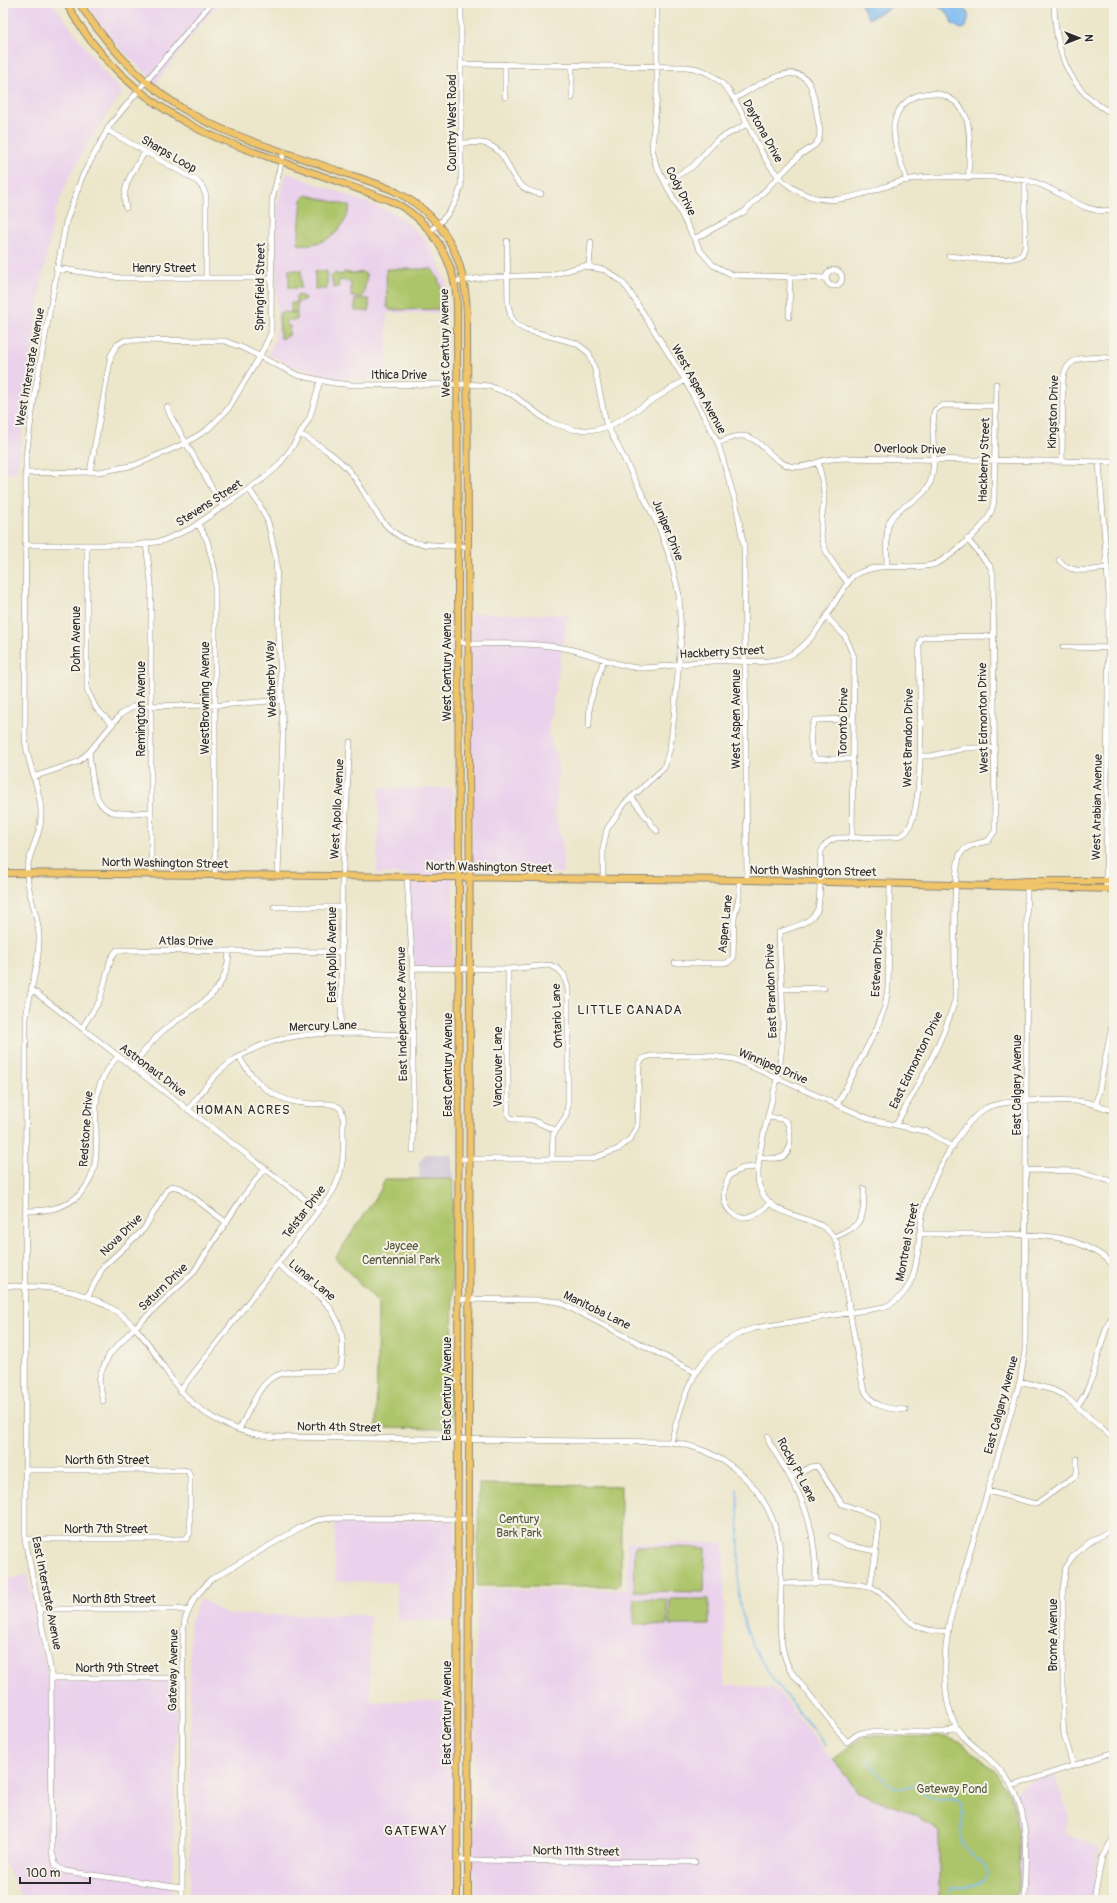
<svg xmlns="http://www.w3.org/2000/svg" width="1117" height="1903" viewBox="0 0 1117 1903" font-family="Pangolin,sans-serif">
<rect width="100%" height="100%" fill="#f7f3e8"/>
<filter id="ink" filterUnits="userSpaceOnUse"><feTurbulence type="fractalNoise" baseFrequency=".025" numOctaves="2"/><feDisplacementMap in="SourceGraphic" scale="8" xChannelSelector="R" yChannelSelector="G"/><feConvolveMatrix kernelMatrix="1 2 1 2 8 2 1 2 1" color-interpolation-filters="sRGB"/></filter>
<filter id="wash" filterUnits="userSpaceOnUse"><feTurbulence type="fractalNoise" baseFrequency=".012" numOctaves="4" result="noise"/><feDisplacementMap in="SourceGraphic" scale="16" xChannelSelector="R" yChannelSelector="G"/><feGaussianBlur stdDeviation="0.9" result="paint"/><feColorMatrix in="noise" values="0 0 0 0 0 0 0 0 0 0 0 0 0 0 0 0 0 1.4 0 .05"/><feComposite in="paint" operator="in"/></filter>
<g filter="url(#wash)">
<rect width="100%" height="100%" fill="#ece6cb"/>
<path fill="#ead1ec" d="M3 3H53L101 69 122 92 85 148 69 178 55 212 39 296 17 472H3Z
M86 3H220L201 24 156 83 111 39Z
M287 173 392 212 410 225 425 240 439 263 446 285 448 313H387V379H340L322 376 289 365 268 354 274 341 277 330V206Z
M471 613 568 615 548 733 559 765 555 816 563 845V873L473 871Z
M379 788H453V970H415L407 874H377Z
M335 1520 455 1521 454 1621H397V1582L335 1581Z
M627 1542 724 1543V1685L775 1688 859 1793 917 1815 939 1832V1900H474L476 1589 627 1590Z
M27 1575 35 1607 48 1680 177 1682 172 1895 174 1900H23L3 1859V1580Z
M200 1598 228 1615H370V1701H455L454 1900H190V1639L191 1620Z
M1054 1774 1069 1815 1065 1832 1099 1849 1091 1900H1011L1019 1891 1018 1825 1010 1795 1027 1783Z"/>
<path fill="#cabfd6" d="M426 1154H451L453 1179H420L419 1162Z"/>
<path fill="#adc56a" stroke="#6c784a" d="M307 195 350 206C344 232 326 247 298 244L302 199Z
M386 269H432C441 281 443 294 443 309L390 310 387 307Z
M289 270H301V288H289Z
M315 271H327V289H315Z
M345 272 353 274 362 272 367 275 363 297H351V282L340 280 338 283 339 287 334 288 331 277 335 273 341 275Z
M298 295 304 297 305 299 297 303V312H291V303H296V298Z
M355 299H369V311H355Z
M282 312 297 313V320H286V324L290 326 289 336H285L283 339 280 337 279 314Z
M385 1179H453L452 1429 376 1428 378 1302 335 1258 380 1191Z
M479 1484 621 1486V1583L618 1586H477Z
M635 1546 705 1548 704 1592 634 1591Z
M634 1599H667V1625L634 1624Z
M670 1599H709V1625H669Z
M867 1736 946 1737 962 1743 994 1770 1010 1795 1016 1812 1019 1839V1891L1011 1900H939V1832L917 1815 859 1793 833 1760 860 1739Z"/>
<path fill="#7fbcf2" stroke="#55748e" d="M860 3H906L891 7 869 19Z
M926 3C942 3 980 1 965 28L961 29 952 24C950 11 938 5 926 3Z"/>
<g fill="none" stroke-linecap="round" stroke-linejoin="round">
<path stroke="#7fbcf2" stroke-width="1.5" d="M737 1489C739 1514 739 1539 739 1565 739 1576 738 1588 739 1598 747 1659 790 1699 826 1745
M868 1760C876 1770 887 1788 901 1788 906 1788 911 1786 917 1786 922 1789 925 1795 931 1797 947 1804 966 1786 962 1821 961 1828 959 1838 963 1845 968 1857 984 1859 987 1872 981 1890 966 1886 951 1888L949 1892"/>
</g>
</g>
<g filter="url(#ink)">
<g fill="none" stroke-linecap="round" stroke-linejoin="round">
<g stroke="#8c887b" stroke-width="6">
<path id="minor" d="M657 3V94L652 148 656 165 700 250 713 265 733 275 827 278
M1054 3C1055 51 1068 92 1114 114
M462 64 686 67C748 72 744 155 791 187 842 221 882 176 933 177 962 177 1004 175 1030 181 1060 188 1081 216 1114 210
M505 97V64
M572 98V66
M107 130 197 181 203 188 206 196V278
M462 143C471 143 481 141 489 145 515 156 504 188 541 194
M907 181C902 164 892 142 894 124 900 87 952 82 966 117 972 133 968 160 969 178
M665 182 692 167 717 140 747 124
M126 208C120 186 134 170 145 152
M430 231C446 218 456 206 461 186V3
M694 239 744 212 800 155 815 145 819 139 820 131C817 118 815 94 809 83 794 58 751 90 734 99
M507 241 508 304 511 317 517 325 526 330 576 343 589 353 595 370 606 423 659 527 671 561 679 595 681 639 674 716 670 748 664 768 625 803 607 829 603 848V879
M949 256C964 258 1010 263 1022 255L1025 246V180
M589 266 591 242
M56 268 121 278H272
M826 278a8 8 0 1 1 16 0a8 8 0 1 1-16 0Z
M455 282 488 277 551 275 583 266 605 270 620 280 628 289 685 380 718 443 736 504 744 547 747 880
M789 317 790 278
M167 407 171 417 223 507
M300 434C319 445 337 456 351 473 370 497 377 527 407 540 427 548 448 544 468 547
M718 443C725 440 733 436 741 436 761 436 771 462 790 466 803 469 813 463 825 460 830 459 836 459 841 458L1114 462
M1062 461 1063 379C1067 352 1093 358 1114 358
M1099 462 1109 594 1106 889
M818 463C821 474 824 485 824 497 824 512 818 525 822 540 826 556 838 570 848 583
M90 472 111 355 117 345 125 340 225 341 243 348 297 375 333 383 353 385 468 384 489 386 513 395 549 422 575 430H596L612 425 685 380
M25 473 99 472 135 465 186 443 208 429 228 409 260 356 271 333 272 200 284 151
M249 489 259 504 268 522 276 558 283 734 278 875
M198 524 207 540 215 571V875
M146 544 151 583V874
M25 545H137L162 541 190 529 263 479 278 466 291 449 310 417 320 381
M87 545V690L96 708 112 724
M1059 560C1071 575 1091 570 1108 568
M887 565C887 552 885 535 889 523 897 503 924 503 931 480 938 457 929 432 935 410L943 405 995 406
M827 617 845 636 854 657 852 838
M458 641 469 644C502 644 536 642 569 649 592 654 614 665 637 668 662 668 688 662 713 661 738 659 775 668 797 651 823 631 833 600 853 576 883 559 903 571 932 565 947 561 980 531 988 518 992 511 994 504 994 497L996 384
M1063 647 1114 648
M589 726 590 702 604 659
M89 752C92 770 91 807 113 812 125 815 139 812 151 812
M920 756H931L965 748H994
M853 759H816C809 751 809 729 815 720L853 719
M33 777 78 762 89 752 121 714 134 706 221 705 282 700
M631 797 657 831
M407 877 413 973V1150
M274 907H342
M675 963H727L733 958 734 918 739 897V880
M413 968 508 969 550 965 558 969 564 975 568 989V1104L566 1116 553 1135 552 1159
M508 969V1115L512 1119 532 1120 555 1130
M31 989 319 1210
M781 989 824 988
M82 1028 100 1000 111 958 117 950 341 952
M341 1034 342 884 350 742
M132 1067C142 1054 152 1040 164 1030 195 1005 228 997 229 951
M837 1105 877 1028 885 1006 888 988 890 883
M1096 1105 1114 1016
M188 1110C200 1094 211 1078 226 1066 279 1023 349 1034 413 1035
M896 1125C918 1084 942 1044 955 1000 956 976 951 867 961 853 967 845 979 843 988 841L995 831 993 574 990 566 967 539
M760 1157C777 1159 789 1162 790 1141 790 1134 790 1128 787 1122L782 1119 769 1117
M458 1159H591L618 1149 630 1139 637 1126 639 1063 644 1058 650 1056 703 1055 734 1059 872 1120 928 1132 953 1147
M758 1167 743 1168 730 1175C711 1207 741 1235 770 1203
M1027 1170 1077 1171 1114 1182
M26 1211C46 1211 64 1209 79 1195 108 1167 90 1124 98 1090 102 1076 109 1066 118 1056
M919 1234C945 1234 970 1234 996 1234 1042 1235 1077 1233 1114 1265
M834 1237C863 1225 864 1219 864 1189
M3 1286C41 1286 77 1287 111 1308 141 1326 154 1353 173 1381 197 1415 235 1434 275 1437L671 1442C726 1450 769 1488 779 1543 781 1556 781 1570 781 1583 781 1612 776 1643 790 1670L847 1742 858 1734 865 1732H946L956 1727
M88 1296 103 1267 144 1229 167 1190 171 1186 181 1188 227 1223
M458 1299 543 1300 559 1302 695 1372
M1020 1381 1053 1390 1065 1396 1114 1439
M180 1391 329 1197C343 1177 344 1156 343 1132 343 1124 345 1115 340 1108 333 1102 322 1104 313 1104 277 1103 257 1087 239 1057
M103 1401 99 1381 101 1372 109 1355 130 1332 193 1273 240 1201 265 1168
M1077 1406C1099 1379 1096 1342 1114 1313
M906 1410C886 1409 872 1407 863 1387L839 1250C830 1208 775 1227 760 1188 751 1165 775 1095 779 1069 787 1024 780 977 779 932 791 928 809 924 817 911 821 904 820 863 821 852 824 844 828 841 836 838L896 837C901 836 904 835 907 831 927 804 919 683 919 645L921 639 926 637 992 636
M239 1430C269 1369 266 1371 334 1371L341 1367C351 1309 317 1295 277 1264
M768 1436 769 1442C802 1496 816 1518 816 1584
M671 1442C686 1389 696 1346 755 1328L884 1307C925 1291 915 1242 924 1207 930 1180 963 1121 986 1108 1004 1099 1064 1099 1085 1102 1095 1104 1104 1108 1114 1111
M791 1478 811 1467 817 1466 842 1504 876 1516C882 1526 872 1573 870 1587
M988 1491 1036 1504 1075 1476 1077 1472V1459
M831 1536 846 1545 875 1551
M25 1539H186L190 1533V1477L188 1471 183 1470H25
M781 1583C803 1584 854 1580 873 1588 890 1596 899 1615 915 1625 924 1631 937 1631 948 1632
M38 1609H177L189 1611
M51 1678H183
M1073 1765 1064 1735 1063 1721V1589L1066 1566 1074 1555 1090 1542 1114 1528
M1012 1786 1114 1752
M458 1860 695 1862
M182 1888 65 1871 56 1866 52 1852 51 1672 25 1539 26 1019C29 991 40 964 39 935 38 913 27 894 27 872 28 851 42 835 41 813 41 787 26 763 25 736L26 456 35 391 66 222 82 177 110 125 211 3
M182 1900 183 1632 185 1619 194 1599 210 1580 303 1526 317 1520 332 1518 470 1519
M1024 1900C1025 1864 1030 1825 1015 1792 1003 1767 983 1755 964 1737 939 1712 944 1655 949 1623L1020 1381 1025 1351 1027 885
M1094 1900 1102 1857 1114 1837"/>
</g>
<g stroke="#8c887b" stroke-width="8">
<path id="major" d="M66 3C96 57 141 99 196 128 223 142 254 152 283 162 318 174 352 187 386 199 430 216 457 262 457 308L459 877 457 1900
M79 3C110 50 147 90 197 117 242 141 296 155 344 173 362 179 381 184 398 193 450 220 467 265 467 321L470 968 468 1900
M3 873 747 880 1114 889
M992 883 1028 881H1114"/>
</g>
<use href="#minor" stroke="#fff" stroke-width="5"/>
<use href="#major" stroke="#f0c469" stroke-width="6"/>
</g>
</g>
<g text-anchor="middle" stroke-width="4" stroke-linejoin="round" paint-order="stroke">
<g font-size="12" fill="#2b2b2b" stroke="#f7f3e8">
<text transform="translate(452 123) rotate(-90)" y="4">Country West Road</text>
<text transform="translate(763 131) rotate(61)" y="4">Daytona Drive</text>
<text transform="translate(169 154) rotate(30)" y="4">Sharps Loop</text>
<text transform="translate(681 191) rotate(63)" y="4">Cody Drive</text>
<text x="164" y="272">Henry Street</text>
<text transform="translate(260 287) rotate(-89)" y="4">Springfield Street</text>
<text transform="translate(445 343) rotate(-91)" y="4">West Century Avenue</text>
<text transform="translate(30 367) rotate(-80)" y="4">West Interstate Avenue</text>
<text x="399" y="379">Ithica Drive</text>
<text transform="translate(699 389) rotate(61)" y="4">West Aspen Avenue</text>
<text transform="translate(1053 412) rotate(-88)" y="4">Kingston Drive</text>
<text transform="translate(910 449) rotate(1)" y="4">Overlook Drive</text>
<text transform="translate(984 460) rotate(-88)" y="4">Hackberry Street</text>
<text transform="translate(209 503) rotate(-33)" y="4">Stevens Street</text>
<text transform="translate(668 530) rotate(68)" y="4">Juniper Drive</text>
<text transform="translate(76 639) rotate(-90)" y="4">Dohn Avenue</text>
<text transform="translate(722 652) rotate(-3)" y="4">Hackberry Street</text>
<text transform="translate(447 667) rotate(-90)" y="4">West Century Avenue</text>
<text transform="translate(271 679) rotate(-92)" y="4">Weatherby Way</text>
<text transform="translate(205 698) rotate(-90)" y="4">WestBrowning Avenue</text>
<text transform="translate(141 709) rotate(-90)" y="4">Remington Avenue</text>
<text transform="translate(983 718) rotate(-91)" y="4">West Edmonton Drive</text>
<text transform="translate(736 719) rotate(-90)" y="4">West Aspen Avenue</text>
<text transform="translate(843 722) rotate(-89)" y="4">Toronto Drive</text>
<text transform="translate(908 738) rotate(-89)" y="4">West Brandon Drive</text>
<text transform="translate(1097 807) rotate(-89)" y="4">West Arabian Avenue</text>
<text transform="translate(337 809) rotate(-87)" y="4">West Apollo Avenue</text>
<text transform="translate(165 863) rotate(1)" y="4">North Washington Street</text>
<text transform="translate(489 867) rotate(1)" y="4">North Washington Street</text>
<text transform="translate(813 871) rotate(1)" y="4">North Washington Street</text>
<text transform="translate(725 924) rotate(-84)" y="4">Aspen Lane</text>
<text transform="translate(186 941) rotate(1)" y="4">Atlas Drive</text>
<text transform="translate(332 955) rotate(-90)" y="4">East Apollo Avenue</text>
<text transform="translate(877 963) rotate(-87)" y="4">Estevan Drive</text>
<text transform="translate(771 991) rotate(-92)" y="4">East Brandon Drive</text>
<text transform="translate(402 1014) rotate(-91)" y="4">East Independence Avenue</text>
<text transform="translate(557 1016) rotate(-92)" y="4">Ontario Lane</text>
<text transform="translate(323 1026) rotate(-2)" y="4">Mercury Lane</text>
<text transform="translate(916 1060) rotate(-64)" y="4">East Edmonton Drive</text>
<text transform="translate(448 1065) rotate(-90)" y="4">East Century Avenue</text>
<text transform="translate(773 1066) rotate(23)" y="4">Winnipeg Drive</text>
<text transform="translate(498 1067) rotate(-90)" y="4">Vancouver Lane</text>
<text transform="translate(153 1070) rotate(37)" y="4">Astronaut Drive</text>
<text transform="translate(1017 1085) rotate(-90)" y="4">East Calgary Avenue</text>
<text transform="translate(86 1129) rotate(-86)" y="4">Redstone Drive</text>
<text transform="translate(304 1212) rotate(-53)" y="4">Telstar Drive</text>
<text transform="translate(121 1235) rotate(-45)" y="4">Nova Drive</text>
<text transform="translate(907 1242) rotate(-79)" y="4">Montreal Street</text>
<text transform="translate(312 1280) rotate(40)" y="4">Lunar Lane</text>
<text transform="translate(163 1287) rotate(-44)" y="4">Saturn Drive</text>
<text transform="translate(597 1310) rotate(26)" y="4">Manitoba Lane</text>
<text transform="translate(447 1389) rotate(-90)" y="4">East Century Avenue</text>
<text transform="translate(1001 1405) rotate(-75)" y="4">East Calgary Avenue</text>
<text transform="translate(339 1427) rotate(1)" y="4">North 4th Street</text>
<text x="107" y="1464">North 6th Street</text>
<text transform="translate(797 1470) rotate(62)" y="4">Rocky Pt Lane</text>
<text x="106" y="1533">North 7th Street</text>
<text transform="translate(47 1593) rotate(79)" y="4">East Interstate Avenue</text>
<text x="114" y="1603">North 8th Street</text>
<text transform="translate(1053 1635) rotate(-90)" y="4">Brome Avenue</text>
<text x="117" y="1672">North 9th Street</text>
<text transform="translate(173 1670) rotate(-89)" y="4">Gateway Avenue</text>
<text transform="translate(447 1713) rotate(-90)" y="4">East Century Avenue</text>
<text transform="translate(576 1851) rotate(1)" y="4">North 11th Street</text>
</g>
<g font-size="12" fill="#52593e" stroke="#f7f3e8">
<text x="401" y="1250">Jaycee<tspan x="401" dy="14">Centennial Park</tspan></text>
<text x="519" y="1523">Century<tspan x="519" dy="14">Bark Park</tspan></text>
<text x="952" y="1793">Gateway Pond</text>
</g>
<g font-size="13" letter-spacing="1" fill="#2b2b2b" stroke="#f7f3e8">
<text x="630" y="1014">LITTLE CANADA</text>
<text x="243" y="1114">HOMAN ACRES</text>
<text x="416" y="1835">GATEWAY</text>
</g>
</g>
<rect width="1117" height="1903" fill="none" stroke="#f7f3e8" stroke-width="16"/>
<g transform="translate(1079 38) rotate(90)" stroke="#f7f3e8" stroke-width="3" paint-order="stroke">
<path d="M0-3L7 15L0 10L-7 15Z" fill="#2b2b2b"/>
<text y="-6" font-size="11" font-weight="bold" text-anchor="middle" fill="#2b2b2b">N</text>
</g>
<path d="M20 1877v6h70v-6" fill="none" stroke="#2b2b2b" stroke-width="2"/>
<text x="26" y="1877" font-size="12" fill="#2b2b2b" stroke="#f7f3e8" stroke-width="3" paint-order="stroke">100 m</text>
</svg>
